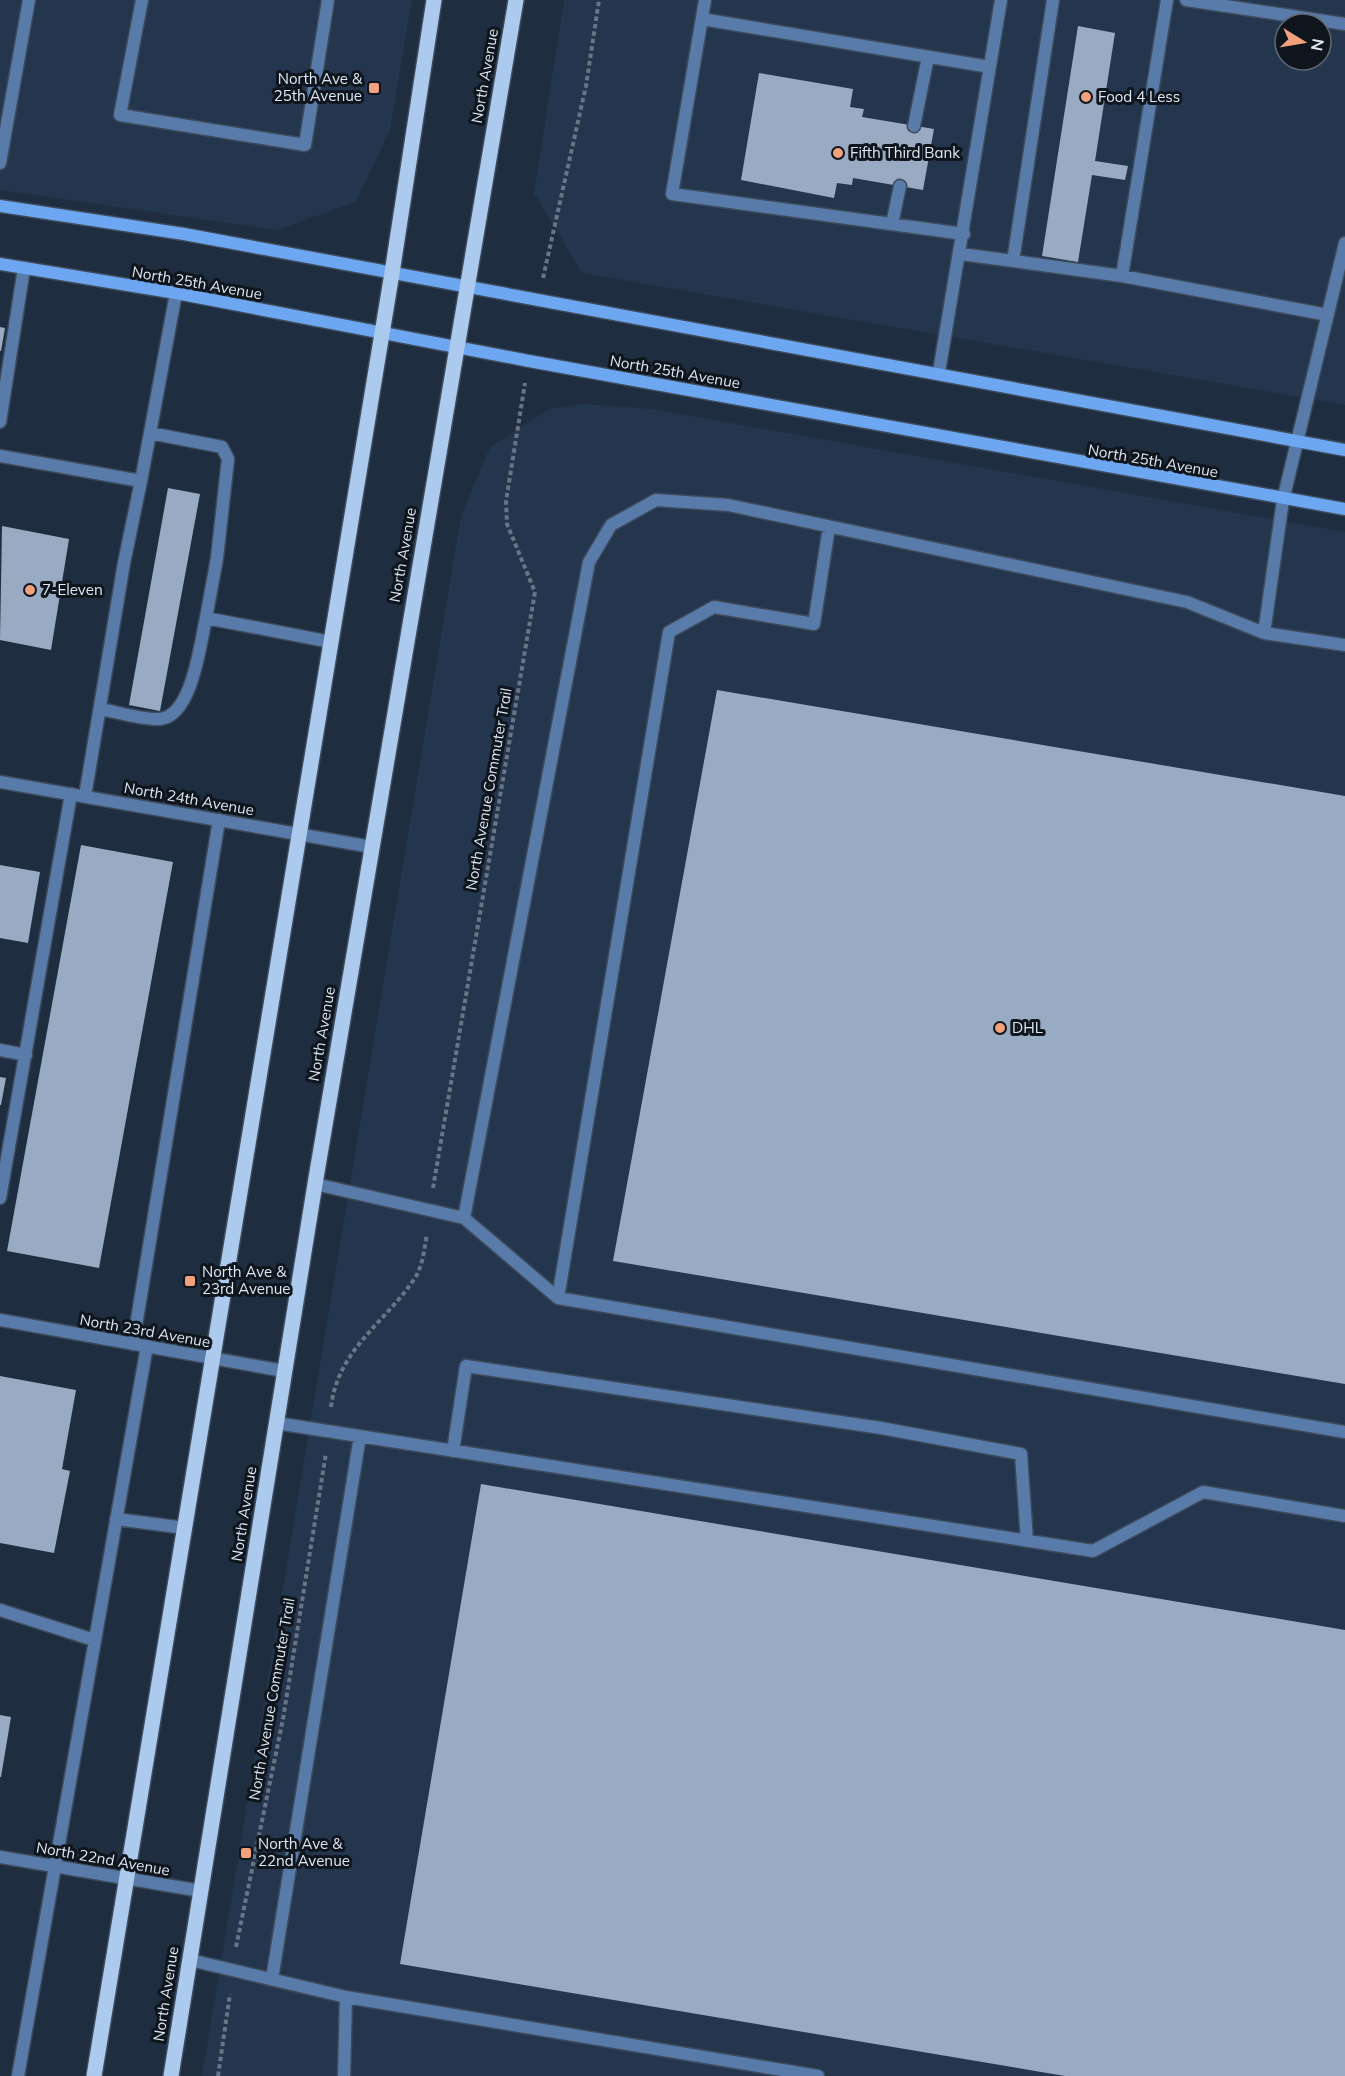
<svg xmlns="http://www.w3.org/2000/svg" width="1345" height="2076" viewBox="0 0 1345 2076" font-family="Mulish,sans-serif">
<rect width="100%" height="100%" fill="#1e2d3f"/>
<path fill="#24364e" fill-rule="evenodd" d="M0 0H412L390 130 356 202 277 230 0 190Z
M564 0H1345V405L582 273 534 193ZM1285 24H1321V60H1285Z
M584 404 652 409 1345 532V2076H202L461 515 490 447 549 409Z"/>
<path fill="#99abc2" d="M1078 26 1115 33 1095 161 1128 166 1125 180 1092 175 1078 262 1042 256Z
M759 73 853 89 850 107 864 109 862 117 934 129 923 190 853 178 852 185 837 183 834 198 741 180Z
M0 327 5 328 1 351H0Z
M168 488 200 494 160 711 129 705Z
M2 526 69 539 51 650 0 640Z
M717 690 1345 796V1384L613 1261Z
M81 845 173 862 99 1268 7 1251Z
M0 865 40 872 28 943 0 938Z
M0 1077 6 1078 1 1105H0Z
M0 1376 76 1390 62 1469 70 1471 54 1553 0 1543Z
M481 1484 1345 1630V2076H1065L400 1964Z
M0 1715 11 1717 1 1777H0Z"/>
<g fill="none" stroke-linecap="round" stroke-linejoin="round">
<g stroke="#3d4b5c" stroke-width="15">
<path id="lane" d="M142 0 120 115 305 145 328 0
M705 0 672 194 964 234
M1053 0 1013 261 1122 276
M1167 0 1122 276 1328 315
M1186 0 1345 24
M702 19 990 67
M914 126 928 57
M0 163 29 0
M892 224 900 186
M1345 243 1283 500 1264 633 1345 645
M961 254 1013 261
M176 293 150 433 222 447 228 459 217 558 206 618 331 642
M939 372 1001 0
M0 422 24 268
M0 456 141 481 124 563 85 796
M141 481 150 433
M100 709C118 712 142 720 160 719 192 716 200 645 206 618
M0 1050 26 1055
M315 1184 464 1218 558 1298 1345 1432
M0 1198 71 794
M464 1218 589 562 611 525 656 500 728 505 1187 602 1264 633
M558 1298 669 632 714 607 814 624 829 527
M133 1344 219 820
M276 1423 1093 1551 1203 1492 1345 1516
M453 1451 466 1366 881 1428 1021 1454 1027 1541
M116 1519 185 1528
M0 1610 94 1640
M190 1960 346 1997 818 2076
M272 1979 360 1436
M18 2076 147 1346
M344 2076 346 1997"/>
</g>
<g stroke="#3d4b5c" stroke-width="15">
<path id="street" d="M0 782 372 847
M0 1320 284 1371
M0 1857 201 1891"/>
</g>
<g stroke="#3d4b5c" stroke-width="15">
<path id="secondary" d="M0 206 184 234 1345 450
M0 264 176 293 529 361 1345 509"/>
</g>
<g stroke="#3d4b5c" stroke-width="18">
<path id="primary" d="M94 2076 392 273 434 0
M171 2076 315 1184 516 0"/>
</g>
<path stroke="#697585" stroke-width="4" stroke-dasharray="4.5 3" stroke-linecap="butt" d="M543 278 586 86 599 0
M433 1188 535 592 507 524 506 501 525 383
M331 1407C338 1349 385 1323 415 1278 423 1265 424 1250 427 1234
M236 1947 283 1719 326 1453
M218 2076 230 1994"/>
<use href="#lane" stroke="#587ba9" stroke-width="12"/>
<use href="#street" stroke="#587ba9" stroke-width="12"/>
<use href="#secondary" stroke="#6ea7f1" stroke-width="12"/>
<use href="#primary" stroke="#acc9ee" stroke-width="15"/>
</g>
<g fill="#f1a17c" stroke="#0e151d" stroke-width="2">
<rect x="368" y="82" width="12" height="12" rx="3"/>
<circle cx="1086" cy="97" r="6"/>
<circle cx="838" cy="153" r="6"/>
<circle cx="30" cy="590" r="6"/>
<circle cx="1000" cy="1028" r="6"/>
<rect x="184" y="1275" width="12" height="12" rx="3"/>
<rect x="240" y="1847" width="12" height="12" rx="3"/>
</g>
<g text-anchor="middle" stroke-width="6" stroke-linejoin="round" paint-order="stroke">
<g font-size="15" fill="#dee7f4" stroke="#0e151d">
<text transform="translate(485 76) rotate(-80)" y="5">North Avenue</text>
<text transform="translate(197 283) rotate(10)" y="5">North 25th Avenue</text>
<text transform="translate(675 372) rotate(10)" y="5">North 25th Avenue</text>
<text transform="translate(1153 461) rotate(10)" y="5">North 25th Avenue</text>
<text transform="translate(403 555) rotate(-80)" y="5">North Avenue</text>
<text transform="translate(489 789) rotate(-80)" y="5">North Avenue Commuter Trail</text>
<text transform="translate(189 799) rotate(10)" y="5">North 24th Avenue</text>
<text transform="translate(322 1034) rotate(-80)" y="5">North Avenue</text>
<text transform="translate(145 1331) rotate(10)" y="5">North 23rd Avenue</text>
<text transform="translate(244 1514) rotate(-81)" y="5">North Avenue</text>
<text transform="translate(272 1699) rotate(-80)" y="5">North Avenue Commuter Trail</text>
<text transform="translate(103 1859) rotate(10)" y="5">North 22nd Avenue</text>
<text transform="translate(166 1994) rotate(-81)" y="5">North Avenue</text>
</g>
<g font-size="15" fill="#dee7f4" stroke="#0e151d" text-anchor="start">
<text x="362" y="84" text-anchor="end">North Ave &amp;<tspan x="362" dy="17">25th Avenue</tspan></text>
<text x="1098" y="102">Food 4 Less</text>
<text x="850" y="158">Fifth Third Bank</text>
<text x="42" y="595">7-Eleven</text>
<text x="1012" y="1033">DHL</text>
<text x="202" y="1277">North Ave &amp;<tspan x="202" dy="17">23rd Avenue</tspan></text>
<text x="258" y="1849">North Ave &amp;<tspan x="258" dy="17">22nd Avenue</tspan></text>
</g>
</g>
<g transform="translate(1303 42) rotate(101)"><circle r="28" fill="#0e151d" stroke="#616973" stroke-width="1.5"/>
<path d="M0-4.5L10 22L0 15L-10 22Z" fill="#f1a17c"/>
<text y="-9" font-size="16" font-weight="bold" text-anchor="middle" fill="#dee7f4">N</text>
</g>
</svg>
